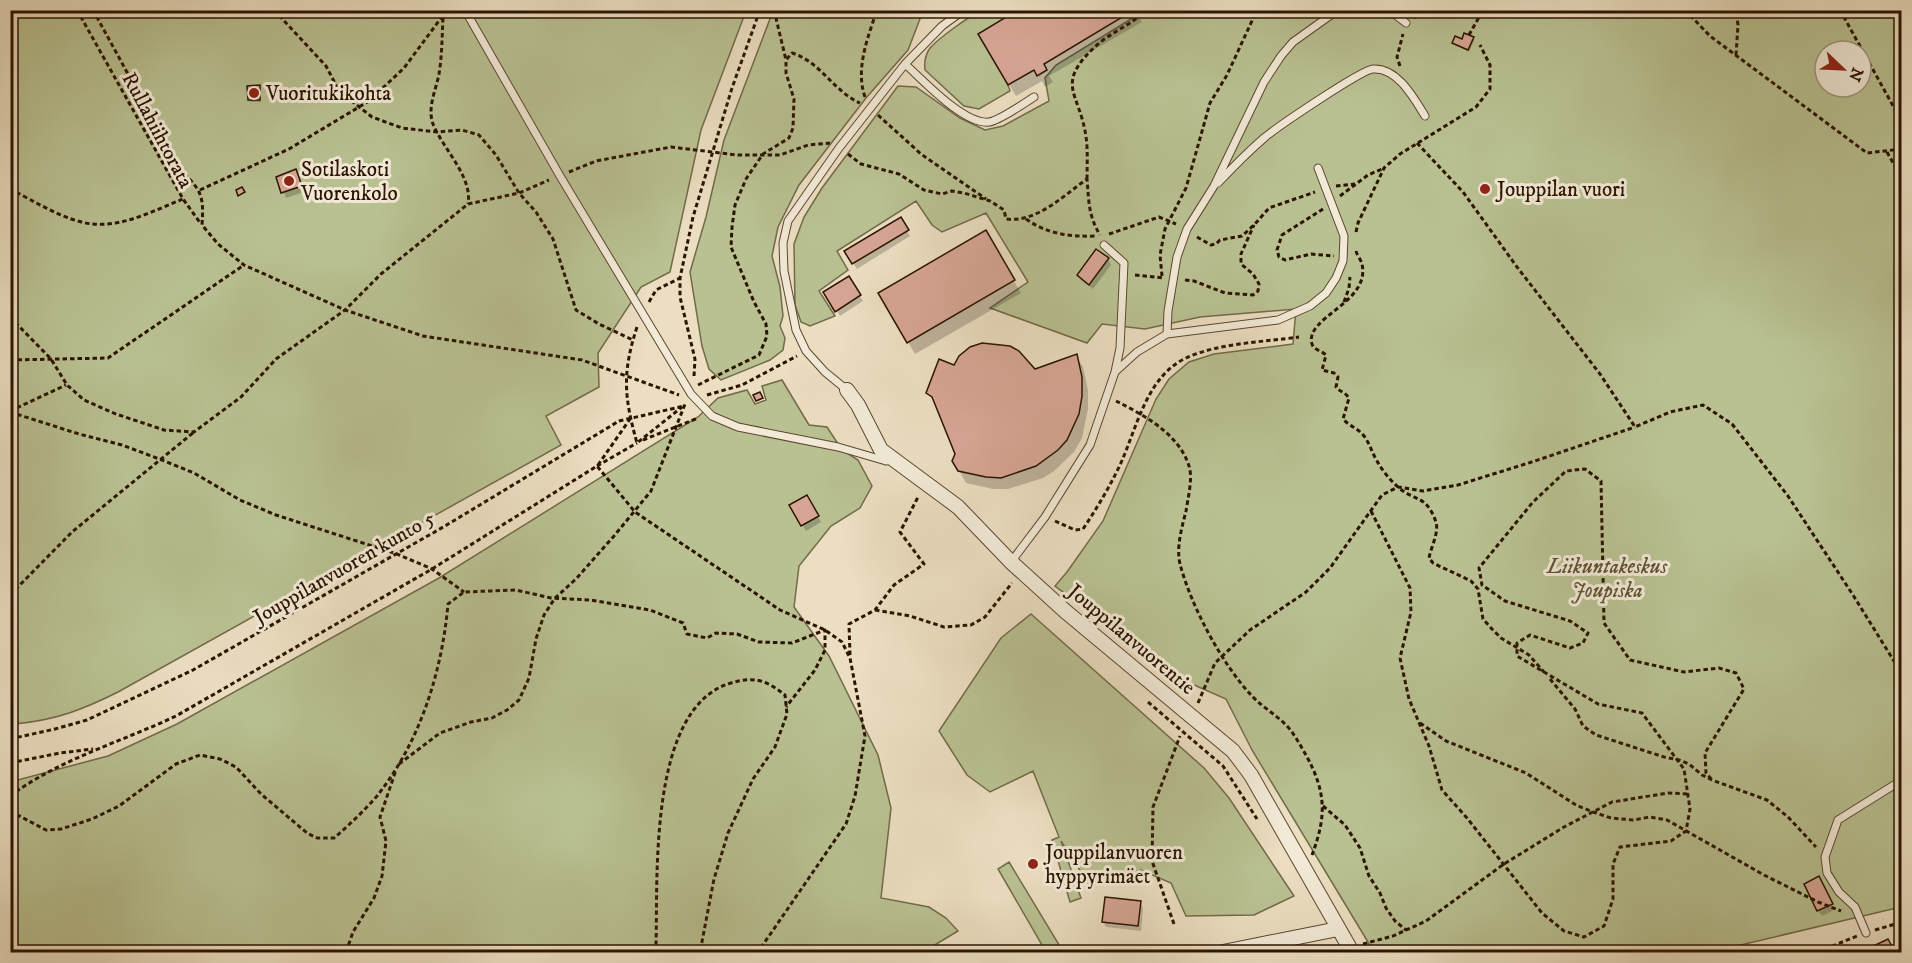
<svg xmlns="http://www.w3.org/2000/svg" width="1912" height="963" viewBox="0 0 1912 963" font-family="'IM FELL DW Pica',serif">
<rect width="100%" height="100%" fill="#ebdec1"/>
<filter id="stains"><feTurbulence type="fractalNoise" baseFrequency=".00333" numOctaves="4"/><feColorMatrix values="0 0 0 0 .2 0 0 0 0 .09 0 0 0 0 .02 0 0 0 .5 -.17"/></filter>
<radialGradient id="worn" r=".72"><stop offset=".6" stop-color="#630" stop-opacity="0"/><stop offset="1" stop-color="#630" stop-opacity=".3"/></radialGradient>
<path fill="#b9c192" stroke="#726a49" stroke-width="1.5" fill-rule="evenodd" d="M11 11H746L701 130 670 272 641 287 598 353 599 387 546 416 561 445 118 692C82 710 56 720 15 724L11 723Z
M773 11H923L908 50 866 98 799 185 778 227 772 256 780 287 783 316 780 326 785 338 783 350 770 360 721 380 709 369 702 346 690 272 706 217 724 140Z
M980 11H1018L1008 85 1010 91 979 109 964 106 925 70C924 62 925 55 930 48 940 37 967 18 980 11Z
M1144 11H1901V907L1711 952H1374L1252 750 1226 699 1183 680 1055 586 1067 572 1103 521 1156 399 1169 379 1189 362 1214 354 1293 344 1296 309 1200 317 1145 329 1102 324 1087 343 990 308 1028 282 986 213 942 232 932 225 916 201 837 251 848 270 819 291 835 316 810 326 801 322 795 305 794 244 804 217 822 188 898 86 916 87 960 118 985 130 1003 126 1049 101 1045 78 1056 65ZM1825 51H1861V87H1825Z
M782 380 809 425 827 427 842 450 858 460 872 486 860 508 831 526 799 566 794 607 829 656 878 755 891 808 881 898 929 907 946 918 958 931 923 952H11L10 782 108 756 177 724 439 578 698 417 718 398 747 390 755 404 766 400 762 386Z
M1031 614 1204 768 1229 798 1294 896 1254 915 1186 916 1171 883 1141 870 1088 883 1061 841 1081 898 1070 902 1052 840 1059 837 1033 771 990 792 967 775 939 731 1001 638Z
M1009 862 1061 948 1055 952H1046L998 869Z"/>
<path fill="#0003" d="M1021 10H1135L1142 22 1049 76 1053 82 1045 87 1042 81 1016 96 980 35Z
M1473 38 1474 41 1469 52 1454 43Z
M259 87 261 102H251L249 100Z
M296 171 304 192 286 198 278 177Z
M900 219 910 236 857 269 846 252Z
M985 232 1021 293 915 354 880 293Z
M1097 251 1108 259 1111 265 1093 289 1082 281 1078 275Z
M848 278 863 301 840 316 825 292Z
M1076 356 1083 367 1088 390V409L1082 438 1074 452 1054 471 1043 478 1008 489H993L966 483 954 461 957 454 938 406 928 393 955 366 1034 371Z
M806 497 821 522 806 531 791 505Z
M1822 884 1834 910 1822 916 1818 910Z
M1140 902 1143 908 1141 931 1106 927 1103 921Z"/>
<path fill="#d6a594" stroke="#2b1400" stroke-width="1.5" d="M1018 10H1134L1044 64 1047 70 1037 76 1034 70 1008 85 978 34Z
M1464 33 1474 37 1468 50 1452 43 1455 36 1462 39Z
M260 85V100H248L247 86Z
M296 169 302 186 281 193 276 177Z
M242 187 245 192 238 196 236 190Z
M901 217 909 230 852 264 844 251Z
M986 230 1015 280 907 343 878 293Z
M1096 249 1109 258 1089 285 1077 275Z
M849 276 861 295 835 312 823 292Z
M982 343 1010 346 1019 351 1035 369 1077 354 1082 377V396L1079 414 1067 440 1058 450 1036 466 1001 478 986 477 958 471 952 461 955 454 932 397 926 393 939 359 954 365 959 356 970 347Z
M760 392 763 398 756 401 753 395Z
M807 495 819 516 801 526 789 505Z
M1819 876 1833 904 1817 911 1804 884Z
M1105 897 1141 901 1138 926 1102 922Z
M1888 939 1895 952H1861Z"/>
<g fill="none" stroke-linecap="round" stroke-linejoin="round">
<g stroke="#5b4630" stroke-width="9">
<path id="lane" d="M465 10 560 176 691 394 712 416 738 427 838 447 886 461 891 460
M1389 10 1406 23
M905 64C923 80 964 125 989 122 998 121 1025 103 1034 97
M1218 183C1233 167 1248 152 1264 138 1277 127 1361 70 1373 69 1397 67 1414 98 1425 116
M1104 245 1124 263 1120 348 1115 372
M1167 334 1168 311 1177 257 1187 229 1214 186 1264 82 1281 56 1293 42 1335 12 1340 10
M847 390 825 372 806 351 796 330 784 271 783 243 788 221 839 148 905 64 942 26 964 10
M1011 562 1045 517 1090 445 1115 372 1137 352 1167 334 1278 320 1310 306 1326 293 1336 278 1343 261 1344 236 1318 168
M1866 933 1855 907 1839 892 1827 873 1825 857 1838 820 1902 780"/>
</g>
<g stroke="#5b4630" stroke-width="16">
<path id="street" d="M847 390 858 405 881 450 958 507 1011 562 1065 611 1233 751 1251 775 1352 952
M1223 952 1338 929"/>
</g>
<path stroke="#2b1400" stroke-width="3" stroke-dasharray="4.5 3" stroke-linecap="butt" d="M77 10 183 199 201 224
M93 10 181 171C202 190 204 197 202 225L218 244 244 265 345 310 423 336 582 360 679 395
M274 10 326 66 339 91 372 117 402 128 437 132 462 130 479 135 496 155 519 193 536 212 553 239 576 310 599 324 633 340
M774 10 786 60
M1685 10 1710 36 1867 153 1902 149
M1840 10 1892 104 1902 124
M443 18C442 37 442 56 439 74 436 90 427 108 433 124 443 149 473 177 468 204
M1414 18 1425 10
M1469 35 1483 10
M1736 55 1738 25 1736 10
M1400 66 1397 57 1403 34
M865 97C855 69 868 37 877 10
M878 115 921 154 986 199
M1417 143 1463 192 1517 267 1600 374 1635 427 1670 412 1703 405 1732 424 1788 496 1853 595 1902 674
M1887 152 1896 168 1902 171
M848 154 861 164 899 174 924 190 942 194 952 191 964 193 990 201 1004 210 1006 219C1037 223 1064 195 1087 179 1089 201 1088 215 1100 235
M569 172 596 161 671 147 737 155H780L808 145 830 143
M1087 179C1087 165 1088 150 1086 137 1080 92 1053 85 1097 45 1112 32 1132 24 1147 10
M1336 186 1355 184
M10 189C34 201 67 222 93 224 124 227 155 210 183 199
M200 190 289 149 369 101 404 68 447 10
M1340 196 1368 175 1382 169
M1323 209 1282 235 1277 250 1279 257 1285 260 1311 254 1334 256
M1026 219C1047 234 1070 237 1096 236
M1356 232 1358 223 1384 168 1400 154 1476 107 1490 89V65L1480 45
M1109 234 1159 217 1176 224
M1197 237 1211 245 1216 244 1220 240 1242 236 1254 225 1269 208 1315 192
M1356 251C1357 255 1361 260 1362 264 1371 303 1304 317 1312 344 1314 350 1322 351 1326 355L1322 370 1334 373 1338 377 1336 387C1340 392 1345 392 1349 398L1343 419C1349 426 1358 428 1364 436 1370 444 1372 453 1377 461 1382 470 1389 479 1397 486 1413 502 1426 493 1436 522 1439 533 1431 547 1429 558L1433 563 1471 581 1478 589 1483 619 1492 629 1501 638 1529 655 1544 672
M1135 275 1164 278
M1162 276 1160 255 1165 229 1186 188 1210 103 1227 75 1257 10
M1185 280 1194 281 1225 293 1253 295 1258 291 1259 284 1253 274 1241 264V254L1254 225
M649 302 656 290 680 278
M1344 302 1349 288 1350 277
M10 317 51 359 67 385 84 400 116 414 164 430 194 432 241 397 276 359 345 310 381 274 468 204 519 193 549 180
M637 327C622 373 624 397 637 443L682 407
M10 360 108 358 244 265
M694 376 695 359 680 297V278L693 217 732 88 760 10
M698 385 759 355 767 336 766 324 754 302 731 247 732 227 735 205 746 179 763 154 789 138 793 128 794 99 786 73V60L792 53C821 62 833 91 860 103
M707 395 742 385 797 356
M1116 401C1144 415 1179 434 1189 466 1193 478 1188 498 1186 511 1182 527 1176 547 1180 564 1191 606 1222 664 1251 695 1261 706 1275 714 1286 725 1294 733 1300 745 1306 755 1326 792 1327 815 1312 855
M10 411 66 385
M10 412 79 434 122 445 162 460 194 473 240 500 276 515 397 554 432 569 464 592
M643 440 698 418
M598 465 630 419
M597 466 637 443
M1371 511 1410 588 1411 612 1400 658 1409 699 1429 746 1442 790 1467 818 1542 913 1564 931 1584 937 1604 926 1613 899V864L1620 847 1671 841 1686 831 1690 809 1684 769 1642 713 1598 704 1517 656V643L1530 635 1570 648 1583 643 1588 633 1570 621 1505 601 1482 585 1479 568 1533 502 1566 471 1585 469 1601 481 1604 623 1630 660 1684 672 1719 668 1736 673 1744 689 1705 753 1706 773 1712 780
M1055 521 1075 530 1083 529C1097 508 1109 488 1120 465 1137 428 1146 377 1186 358 1218 343 1264 342 1299 337
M10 595 72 532 194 432
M875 610 910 616 944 627 971 625 985 617 1012 583
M850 655 849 624 875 610 894 585 924 564 900 532 918 497
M1550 679 1575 709 1583 726 1596 735 1664 757 1679 760 1689 764 1702 775 1712 780 1767 800 1788 817 1816 847
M1148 702 1223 766 1257 819
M1198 703 1215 663 1250 630 1306 592 1330 568 1382 495 1398 487 1423 491 1458 485 1535 461 1635 427
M1420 723 1446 741 1526 773 1576 805 1593 812 1611 818 1633 820 1650 817 1667 820 1764 875 1818 902 1841 911
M10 739 55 729 87 720 193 670 445 526 619 421 684 406
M10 763 60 753 93 749
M399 764 440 733 471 722 492 718 507 710 519 700 529 678 536 639 544 615 555 598 576 579 614 536 651 491 685 404
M10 796C60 759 121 742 176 716L432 569 597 466 635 512 780 610 825 630 842 642 850 658 865 736 855 796 846 824 758 952
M1323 806 1345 825 1360 848 1369 876 1380 893 1386 908 1395 921 1406 930
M10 811 46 830 61 829 92 819 119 806 176 764 200 755 220 759 236 767 261 794 307 833 317 838H334C349 825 364 811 377 796 420 742 442 672 448 604L464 592 516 590 551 598 591 600 650 610 683 623 687 634 707 638 716 633 737 634 759 642 792 643 825 630V650L815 670 786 707
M1174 924 1152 861 1153 807 1180 736
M1875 930 1902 922
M1363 944 1393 936 1426 921 1504 864 1564 827 1612 802 1668 793 1688 794
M346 952 353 932 374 898 382 876 386 841 380 817 396 770
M654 952 656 944C658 876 648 707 731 683 754 676 766 680 785 695L787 714 775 747 753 779 728 833 714 879 700 952
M1818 952 1857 936"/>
<use href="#lane" stroke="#f2ead7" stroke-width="7"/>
<use href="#street" stroke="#f2ead7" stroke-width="14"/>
</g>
<g fill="#8f2418" stroke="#f2ead7" stroke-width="2">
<circle cx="254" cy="93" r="6"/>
<circle cx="289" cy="181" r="6"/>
<circle cx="1485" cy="189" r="6"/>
<circle cx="1033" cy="864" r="6"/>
</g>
<g text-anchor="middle" stroke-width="6" stroke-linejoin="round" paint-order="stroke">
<g font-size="21" fill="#2b1400" stroke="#f2ead7" text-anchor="start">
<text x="266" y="100">Vuoritukikohta</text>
<text x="301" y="176">Sotilaskoti<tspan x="301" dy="24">Vuorenkolo</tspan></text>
<text x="1497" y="196">Jouppilan vuori</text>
<text x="1045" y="859">Jouppilanvuoren<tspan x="1045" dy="24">hyppyrimäet</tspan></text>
</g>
<g font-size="21" fill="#2b1400" stroke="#f2ead7">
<text transform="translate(158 130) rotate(62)" y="7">Rullahiihtorata</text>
<text transform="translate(344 567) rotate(-30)" y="7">Jouppilanvuoren kunto 5</text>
<text transform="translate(1132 639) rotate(40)" y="7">Jouppilanvuorentie</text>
</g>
<g font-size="21" font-style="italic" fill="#5d5133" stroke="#f2ead7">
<text x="1607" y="573">Liikuntakeskus<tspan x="1607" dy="24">Joupiska</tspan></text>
</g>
</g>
<rect width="1912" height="963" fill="none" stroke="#ebdec1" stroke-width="36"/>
<rect x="12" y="12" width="1888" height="939" fill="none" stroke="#2b1400" stroke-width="3"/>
<rect x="18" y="18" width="1876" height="927" fill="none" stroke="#2b1400" stroke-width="1.5"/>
<g transform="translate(1843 69) rotate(113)"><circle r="28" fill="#f2ead7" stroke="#a29481" stroke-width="1.5"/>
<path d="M0-4.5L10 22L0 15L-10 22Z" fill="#8f2418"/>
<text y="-9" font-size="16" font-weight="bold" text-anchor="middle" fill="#2b1400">N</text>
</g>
<rect width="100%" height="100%" filter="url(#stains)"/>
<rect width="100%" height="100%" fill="url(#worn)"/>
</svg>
